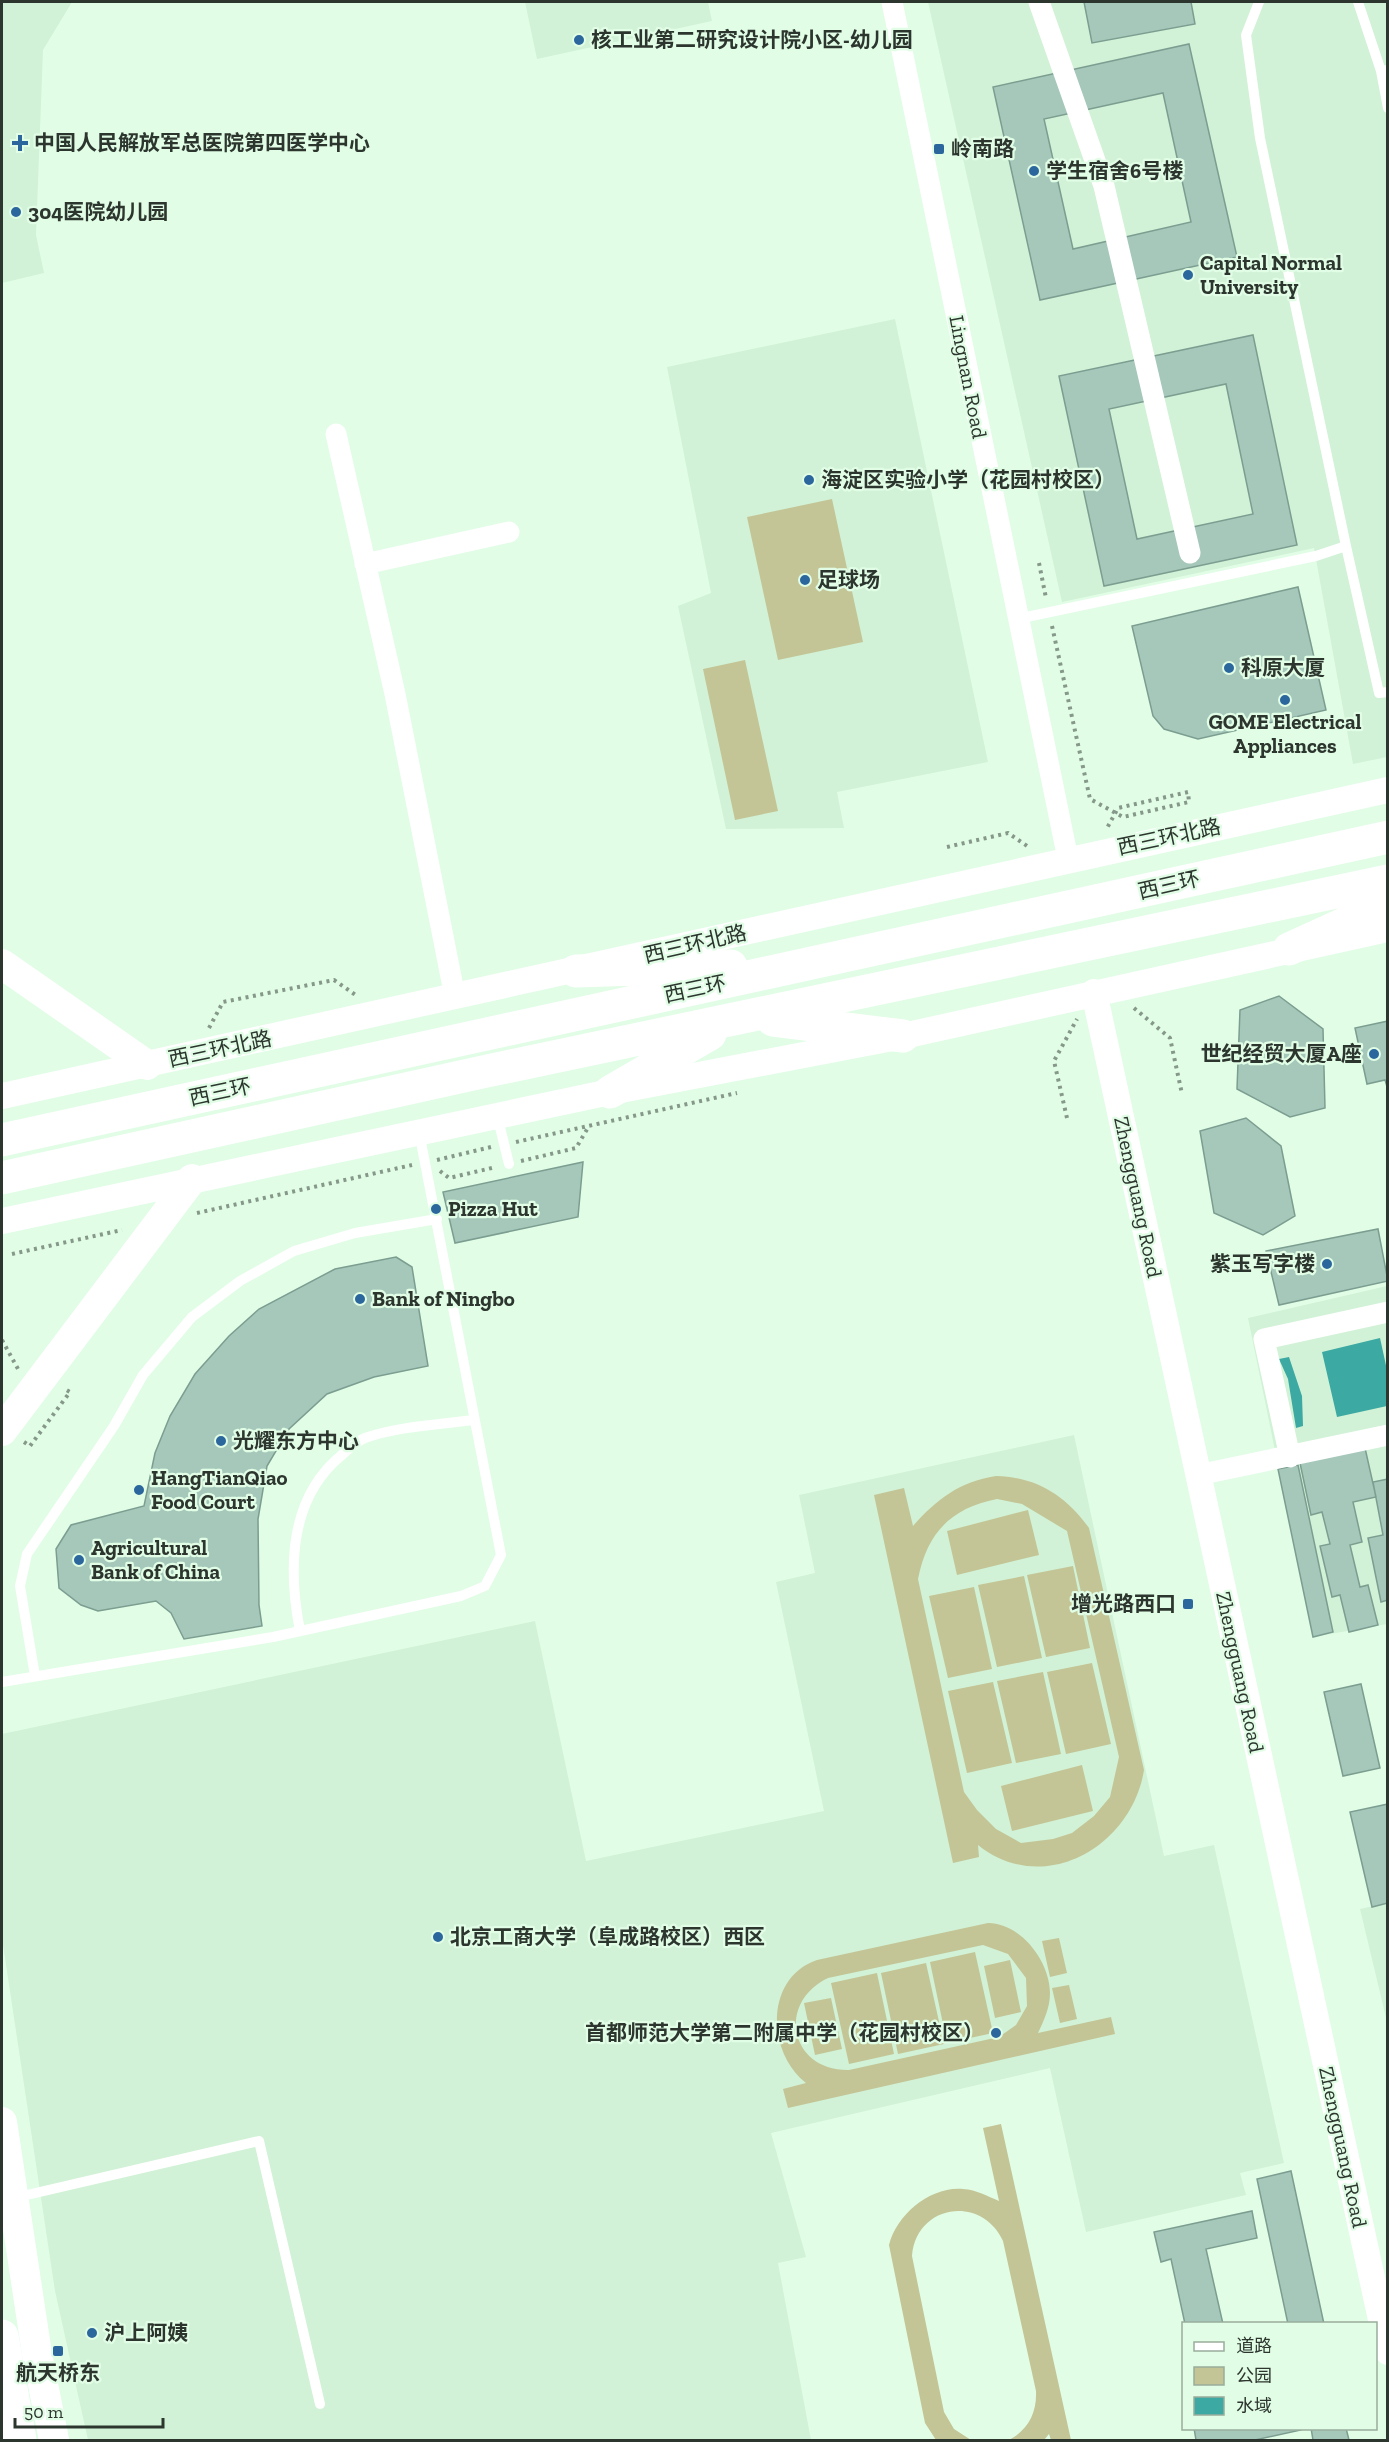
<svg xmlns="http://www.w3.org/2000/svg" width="1389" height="2442" viewBox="0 0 1389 2442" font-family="'Zilla Slab','Noto Sans SC',serif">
<rect width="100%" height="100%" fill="#e1fde6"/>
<path fill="#d1f2d6" d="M2 2H72L43 50 36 235 44 273 2 283Z
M525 2H708L712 21 537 59Z
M928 2H1387V757L1353 764 1314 548 1062 602Z
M895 319 988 762 837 792 844 828 726 829 678 606 711 593 667 367Z
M1387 1286V1624L1313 1637 1248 1318Z
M1074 1435 1164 1856 1214 1845 1284 2163 1240 2173 1246 2195 1086 2232 1050 2068 771 2133 806 2257 778 2263 811 2440H88L55 2291 2 1938V1734L535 1621 586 1861 824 1811 776 1582 815 1573 799 1495Z
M1387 1903V2022L1360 1909Z"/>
<path fill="#c3c596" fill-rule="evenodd" d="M832 499 863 642 778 660 747 517Z
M745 660 778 811 735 820 703 669Z
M996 1476C1037 1477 1066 1496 1089 1528L1144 1770C1132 1846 1044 1898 978 1845L979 1857 953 1863 874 1495 904 1488 913 1526C937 1499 959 1482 996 1476ZM997 1499 1022 1504 1067 1531 1119 1757 1110 1797 1094 1816 1072 1833 1053 1839 1021 1843 996 1829 977 1810 964 1792 918 1579C927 1533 951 1508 997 1499Z
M1028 1510 1039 1555 957 1575 947 1531Z
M1073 1566 1090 1648 1046 1657 1027 1575Z
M1024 1576 1042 1658 997 1667 978 1585Z
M974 1587 992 1669 948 1678 929 1596Z
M1092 1663 1111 1744 1066 1754 1047 1672Z
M1043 1672 1061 1754 1016 1763 997 1681Z
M993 1682 1012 1763 967 1773 948 1691Z
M1082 1765 1093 1811 1012 1831 1001 1786Z
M988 1923C1021 1923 1050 1962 1050 1993 1050 2008 1044 2020 1038 2033L1111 2017 1115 2034 788 2108 783 2089 806 2083C767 2053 764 1978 817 1960ZM983 1945 1008 1954 1026 1978 1027 2006 1016 2025 999 2037 849 2070C790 2071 776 2003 828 1978Z
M1059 1938 1067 1973 1050 1977 1042 1941Z
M975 1952 993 2033 947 2043 930 1962Z
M1010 1960 1021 2012 995 2018 984 1966Z
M926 1963 944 2044 898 2054 881 1973Z
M877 1973 894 2054 849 2064 831 1983Z
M1069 1985 1077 2019 1060 2023 1052 1988Z
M831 1998 842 2049 815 2055 804 2003Z
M1001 2124 1071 2440H1051L1049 2434 1044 2440H1009C1028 2430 1037 2413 1036 2391L1003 2241C981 2194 916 2205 912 2256L944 2412 954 2429 971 2440H936L925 2423 889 2245C897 2214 931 2186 963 2189 977 2190 987 2196 999 2201L983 2128Z"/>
<path fill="#3ca9a3" d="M1380 1338 1387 1370V1406L1337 1417 1322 1352Z
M1289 1357 1302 1396 1303 1426 1296 1428 1288 1379 1279 1359Z"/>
<path fill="#a5c8bb" stroke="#7c9e91" stroke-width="1.5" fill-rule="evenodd" d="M1084 2H1191L1195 24 1092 43Z
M1189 44 1237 257 1040 300 993 87ZM1163 93 1191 222 1073 249 1044 119Z
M1253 335 1297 545 1104 586 1059 376ZM1226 384 1253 514 1137 539 1109 409Z
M1298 587 1326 710 1198 739 1164 729 1153 716 1132 626Z
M1279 996 1323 1029 1325 1108 1290 1117 1237 1089 1240 1010Z
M1388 1021V1090L1385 1080 1367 1084 1355 1028Z
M1246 1118 1281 1146 1295 1216 1263 1235 1214 1213 1200 1131Z
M583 1162 578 1217 455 1243 443 1192Z
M1378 1229 1388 1281 1279 1305 1266 1251Z
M396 1257 412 1267 428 1366 374 1377 327 1394 289 1429 267 1466 258 1519 259 1605 262 1626 184 1639 171 1613 156 1601 98 1611 81 1605 59 1588 56 1549 71 1525 144 1506 155 1453 170 1416 195 1374 229 1336 259 1309 335 1269Z
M1365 1448 1376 1497 1353 1502 1362 1542 1350 1545 1360 1587 1368 1585 1378 1625 1349 1632 1340 1595 1332 1597 1320 1546 1330 1544 1322 1512 1311 1515 1300 1463Z
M1298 1465 1333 1632 1313 1637 1278 1469Z
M1388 1479V1600L1381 1602 1368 1538 1383 1535 1373 1482Z
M1361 1684 1380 1768 1343 1776 1324 1692Z
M1388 1804V1903L1372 1907 1350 1812Z
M1291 2171 1324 2324H1288L1257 2179Z
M1252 2211 1257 2238 1206 2249 1223 2324H1185L1171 2259 1161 2262 1154 2232Z
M1194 2428H1301V2430L1255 2440H1196Z
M1311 2428H1346L1349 2440H1313Z"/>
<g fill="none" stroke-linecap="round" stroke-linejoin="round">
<path stroke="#859889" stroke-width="4" stroke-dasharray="3 4.5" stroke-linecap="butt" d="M1039 563 1046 598
M1052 626 1090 799 1123 817 1189 802 1188 792 1118 808 1106 830
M947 847 1008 833 1030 848
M1134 1008 1170 1038 1182 1094
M209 1028 223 1002 334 980 357 996
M1067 1118 1054 1061 1077 1019
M516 1142 737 1093
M437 1160 491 1147
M521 1161 576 1148 589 1126
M440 1171 449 1178 496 1167
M197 1213 412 1165
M12 1254 122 1230
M2 1340 18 1369
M24 1442 30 1446 70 1392 63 1388"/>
<path stroke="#fff" stroke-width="10" d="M1358 2 1381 71 1388 70
M1381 71 1388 108
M1346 546 1379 693 1388 692
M1017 619 1316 556 1346 546 1260 138 1246 35 1259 2
M497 1115 509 1164
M300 1631C288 1569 289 1497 343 1454 349 1449 357 1441 365 1438 399 1426 438 1425 473 1420
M35 1676 20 1586 27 1554 114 1426 143 1375 192 1317 240 1281 294 1251 355 1233 437 1219
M2 1682 273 1637 461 1596 485 1586 501 1555 419 1132
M14 2198 259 2141 320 2404"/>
<path stroke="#fff" stroke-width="21" d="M892 2 1068 859
M1039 2 1104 186 1190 553
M336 434 395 694 455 997
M365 564 509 532
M1290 1457 1264 1339 1388 1312
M1198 1475 1388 1435"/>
<path stroke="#fff" stroke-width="26" d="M1094 992 1388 2352
M2 1096 1388 790
M2 1221 610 1092 903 1036 1388 929"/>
<path stroke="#fff" stroke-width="30" d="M2 964 147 1065
M2 1431 192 1179
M2 2122 37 2354 54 2440"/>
<path stroke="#fff" stroke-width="33" d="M1289 949 1388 904
M576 971 731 966
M773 1020 903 1036
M610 1092 710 1034
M2 1140 1388 837
M2 1178 487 1071 1388 881
M2 2336 20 2440"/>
</g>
<g fill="#2b669d" stroke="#e1fde6" stroke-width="2">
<circle cx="579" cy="40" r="6"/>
<path d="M17 134h6v6h6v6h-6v6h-6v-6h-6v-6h6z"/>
<rect x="933" y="143" width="12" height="12" rx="3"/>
<circle cx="1034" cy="171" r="6"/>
<circle cx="16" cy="212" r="6"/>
<circle cx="1188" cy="275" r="6"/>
<circle cx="809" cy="480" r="6"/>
<circle cx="805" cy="580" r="6"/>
<circle cx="1229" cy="668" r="6"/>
<circle cx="1285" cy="700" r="6"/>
<circle cx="1374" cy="1054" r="6"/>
<circle cx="436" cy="1209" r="6"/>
<circle cx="1327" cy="1264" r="6"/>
<circle cx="360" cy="1299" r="6"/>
<circle cx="221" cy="1441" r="6"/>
<circle cx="139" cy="1490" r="6"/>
<circle cx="79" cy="1560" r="6"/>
<rect x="1182" y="1598" width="12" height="12" rx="3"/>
<circle cx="438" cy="1937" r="6"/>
<circle cx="996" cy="2033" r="6"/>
<circle cx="92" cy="2333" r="6"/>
<rect x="52" y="2345" width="12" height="12" rx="3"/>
</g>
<g text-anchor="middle" stroke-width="4.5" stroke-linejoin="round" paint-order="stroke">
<g font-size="21" font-weight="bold" fill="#2c362e" stroke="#e1fde6" text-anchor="start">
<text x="591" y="47">核工业第二研究设计院小区-幼儿园</text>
<text x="34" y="150">中国人民解放军总医院第四医学中心</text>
<text x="951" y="156">岭南路</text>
<text x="1046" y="178">学生宿舍6号楼</text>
<text x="28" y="219">304医院幼儿园</text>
<text x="1200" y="270">Capital Normal<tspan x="1200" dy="24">University</tspan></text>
<text x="821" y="487">海淀区实验小学（花园村校区）</text>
<text x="817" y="587">足球场</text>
<text x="1241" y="675">科原大厦</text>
<text x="1285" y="729" text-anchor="middle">GOME Electrical<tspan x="1285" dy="24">Appliances</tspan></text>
<text x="1362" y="1061" text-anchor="end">世纪经贸大厦A座</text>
<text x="448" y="1216">Pizza Hut</text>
<text x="1315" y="1271" text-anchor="end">紫玉写字楼</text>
<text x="372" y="1306">Bank of Ningbo</text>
<text x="233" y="1448">光耀东方中心</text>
<text x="151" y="1485">HangTianQiao<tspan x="151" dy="24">Food Court</tspan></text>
<text x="91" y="1555">Agricultural<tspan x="91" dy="24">Bank of China</tspan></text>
<text x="1176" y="1611" text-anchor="end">增光路西口</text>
<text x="450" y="1944">北京工商大学（阜成路校区）西区</text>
<text x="984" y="2040" text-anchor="end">首都师范大学第二附属中学（花园村校区）</text>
<text x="104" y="2340">沪上阿姨</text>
<text x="58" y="2380" text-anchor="middle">航天桥东</text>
</g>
<g font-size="21" fill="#2c362e" stroke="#e1fde6">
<text transform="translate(968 377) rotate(79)" y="7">Lingnan Road</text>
<text transform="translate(1169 837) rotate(-12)" y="7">西三环北路</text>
<text transform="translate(1169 885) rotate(-13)" y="7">西三环</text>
<text transform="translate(695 944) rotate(-13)" y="7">西三环北路</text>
<text transform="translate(695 989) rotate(-12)" y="7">西三环</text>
<text transform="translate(220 1049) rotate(-12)" y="7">西三环北路</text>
<text transform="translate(220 1092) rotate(-12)" y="7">西三环</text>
<text transform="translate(1138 1197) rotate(78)" y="7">Zhengguang Road</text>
<text transform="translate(1240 1672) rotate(78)" y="7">Zhengguang Road</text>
<text transform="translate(1343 2147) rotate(78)" y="7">Zhengguang Road</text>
</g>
</g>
<rect width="1389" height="2442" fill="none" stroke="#2c362e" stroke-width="6"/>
<rect x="1182" y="2322" width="195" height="108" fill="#e1fde6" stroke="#99ad9c" stroke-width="1.5"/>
<rect x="1194" y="2342" width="30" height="9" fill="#ffffff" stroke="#99ad9c" stroke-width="1.5"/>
<text x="1236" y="2352" font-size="18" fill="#2c362e">道路</text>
<rect x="1194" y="2367" width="30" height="18" fill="#c3c596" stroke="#99ad9c" stroke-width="1.5"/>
<text x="1236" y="2382" font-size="18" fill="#2c362e">公园</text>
<rect x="1194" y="2397" width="30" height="18" fill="#3ca9a3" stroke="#99ad9c" stroke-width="1.5"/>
<text x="1236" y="2412" font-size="18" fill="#2c362e">水域</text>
<path d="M15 2418v9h148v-9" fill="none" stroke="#2c362e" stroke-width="3"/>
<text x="24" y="2418" font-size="18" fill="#2c362e" stroke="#e1fde6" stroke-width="4.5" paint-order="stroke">50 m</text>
</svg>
